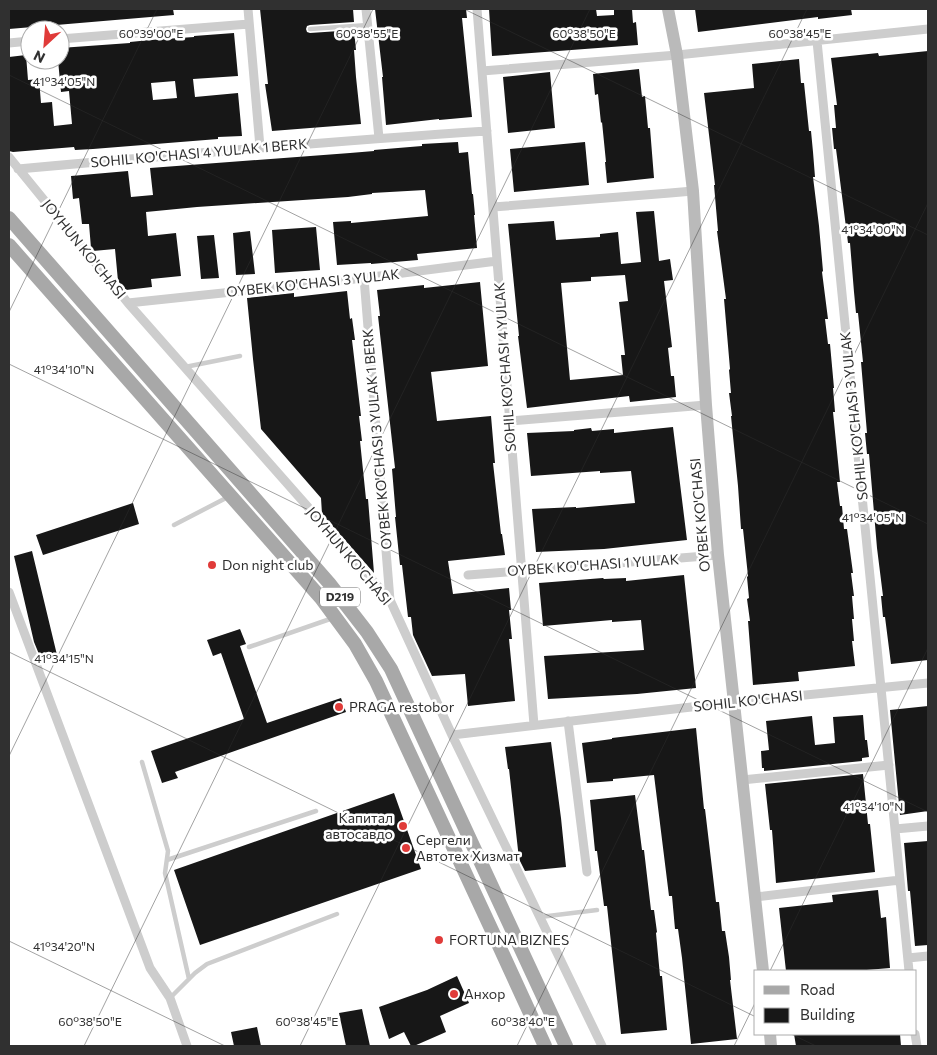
<svg xmlns="http://www.w3.org/2000/svg" width="937" height="1055" font-family="Commissioner,sans-serif">
<rect width="100%" height="100%" fill="#fff"/>
<path fill="#171717" fill-rule="evenodd" d="M9,9H173L174,15L9,29Z
M260,9H353L354,22L310,25L307,26L306,29L307,32L310,33L354,30L356,50H354L356,77L361,124L272,131L265,84H268Z
M375,9H466L467,18H462L472,117L439,120V119L386,125L382,77H383Z
M489,9H596L597,16L614,15V9H632L633,23L636,22L638,45L492,56Z
M695,9H851L852,15L818,19V17L698,32Z
M234,33L238,76L193,79L195,97L238,93L242,136L218,137V139L93,149L75,150L74,147L13,152L9,151V57L26,55L28,80L39,79L41,103L52,102L54,126L72,124L69,91L61,92L58,60H60V48L130,43V42L150,40L194,37V36ZM175,81L177,98L153,100L151,83Z
M928,51V660L891,664L885,617H883L881,596H883L877,548L869,454H867L865,433H867L861,362H863L858,313H856L854,292L850,243H848L836,149H834L832,128H836L834,105H837L831,58L878,53L879,56Z
M799,59L801,83H804L809,131H811L813,152L815,177H813L819,226L823,271L822,272L828,319H825L828,344H830L834,388H833L835,412H833L840,482H837L840,506H842L844,529H847L853,573H851L854,596H852L854,619H852L854,641H852L855,666L798,672L799,681L753,685L748,621H750L747,599L749,598L747,577L748,576L743,529H741L738,486L731,416H732L729,393H731L729,370L730,369L724,299H726L717,231H718L714,185H715L704,93L754,88L752,64Z
M639,69L642,97L645,96L648,128H650L654,178L607,183L605,162H606L602,122L601,123L598,94L595,95L593,74Z
M550,72L555,128L508,133L503,77Z
M458,142L459,153L468,152L472,194H473L475,215H474L477,248L417,254L418,260L371,264V263L337,265L333,222L351,221V223L428,216L425,190L372,193V194L348,197L197,207L146,212L148,236L176,233L181,276L151,279L152,287L126,290L118,281L115,249L93,251L91,248L89,224H82L79,198L73,199L71,176L128,171L131,197L153,195L150,168L350,153L374,151V150L422,146V144Z
M585,142L589,185L514,192L510,149Z
M654,211L659,261L670,259L673,280L664,281L672,347L668,348L671,376H674L676,397L630,402L629,396L527,408L518,336H519L508,224L554,221L556,240L600,237V234L618,232L621,264L641,262L636,212ZM625,275L628,301L619,302L625,355H621L623,375L570,380L561,283L591,281V277Z
M316,227L320,270L275,273L272,230Z
M250,231L255,274L236,275L233,233Z
M214,235L219,278L201,279L197,236Z
M480,282L488,366L431,372L437,421L491,416L495,463H493L501,534H502L505,555L448,561L453,594L509,588L511,610H509L512,639H509L515,701L468,706L465,674L432,676L413,635L411,617H408L402,565H400L395,517H396L392,469L395,468L378,316H380L377,290L424,285V288Z
M347,291L350,319L352,318L355,340H352L361,416H359L362,441H360L366,499H368L374,573L322,514L321,498L261,429L253,359L247,298L294,293V297Z
M673,427L687,540L604,549L536,552L532,509L576,507V508L635,503L631,471L600,473V471L531,476L527,433L574,431V430L591,428L592,431L614,429V433Z
M133,503L139,524L43,555L36,535Z
M32,551L57,655L41,659L34,642L14,556Z
M684,575L696,688L637,694L548,699L544,656L644,650L641,620L612,622V620L543,626L539,583L603,578L604,579L626,578V581Z
M240,629L246,644L240,646L267,723L341,698L346,712L175,772L178,778L162,783L151,751L244,719L221,653L213,656L207,640Z
M928,706V811L900,815L890,710Z
M863,715L865,740H867L869,757L862,758V761L764,771V768H762L761,751L769,750L766,721L812,716L815,745L835,743L833,717Z
M696,728L704,809H705L716,902H719L722,931H725L729,957L731,980H730L737,1039L691,1044L682,958L678,929H675L672,896H669L654,775L613,779V781L587,783L582,743L612,739V738Z
M551,742L561,818L566,867L525,871L519,859L509,769H508L505,747Z
M863,774L868,824H870L875,872L776,883L772,830H770L765,784Z
M394,793L421,869L200,945L174,870Z
M635,795L642,850H644L651,910H654L657,932L656,933L660,976H662L667,1030L621,1034L607,906H604L597,851H595L590,800Z
M928,841V945L915,946L910,891H908L904,843Z
M878,890L881,918L886,917L890,968L855,971H786L779,908L833,902L832,895Z
M457,976L469,1003L440,1016L446,1032L414,1046H411L404,1032L389,1039L379,1007L427,990Z
M362,1009L370,1046H346L339,1013Z
M257,1027L261,1046H234L231,1032Z
M794,1034H900L901,1046H796Z"/>
<g fill="none" stroke-linecap="round" stroke-linejoin="round">
<path stroke="#cdcdcd" stroke-width="4.5" d="M310,29L368,25
M185,367L240,356
M174,525L228,497
M249,647L333,618
M142,762L168,851L165,873L189,979
M167,860L316,811
M540,917L597,910
M170,998L195,973L207,964L337,914"/>
<path stroke="#cdcdcd" stroke-width="9" d="M248,9L260,147
M366,9L379,138
M477,9C496,248 513,487 534,725
M60,39L249,24
M817,41L909,971
M9,43L30,41
M482,71L677,55L928,29
M9,157L128,303L390,600L452,735L602,1046
M18,169C174,155 330,141 487,131
M493,207L670,193L693,191
M364,278L390,600
M128,303L364,278L497,261
M510,421L706,405
M468,575L718,555
M9,592L150,968L170,998L187,1046
M568,721L587,872
M452,735L734,702L928,683
M742,780L889,765
M895,829L928,826
M755,897L900,880
M908,958L928,956
M915,1034L917,1046"/>
<path stroke="#bababa" stroke-width="12" d="M668,9L677,55L693,191L706,405L718,555L763,971
M770,1034L771,1046"/>
<path stroke="#a8a8a8" stroke-width="14" d="M9,218L329,583L367,632L391,669L566,1046
M9,245L321,598L355,644L376,681L495,937L545,1046"/>
</g>
<path fill="none" stroke="#303030" stroke-width="1" stroke-opacity="0.45" d="M464,9L928,235M9,75L928,524M9,312L157,9M9,364L928,812M9,652L756,1017M9,756L373,9M9,941L225,1046M770,971L928,648M791,1034L816,1046M84,1046L590,9M300,1046L807,9M517,1046L928,203M734,1046L756,1001"/>
<g fill="#e03b39" stroke="#fff" stroke-width="2">
<circle cx="212" cy="565" r="5"/>
<circle cx="339" cy="707" r="5"/>
<circle cx="403" cy="826" r="5"/>
<circle cx="406" cy="848" r="5"/>
<circle cx="439" cy="940" r="5"/>
<circle cx="454" cy="994" r="5"/>
</g>
<g text-anchor="middle" stroke-width="5" stroke-linejoin="round" paint-order="stroke">
<rect fill="#fff" stroke="#6e6e6e" stroke-width="1" x="320" y="587.5" width="40" height="19" rx="4"/>
<g font-size="12" font-weight="bold" fill="#303030">
<text x="340" y="601">D219</text>
</g>
<g font-size="14" fill="#303030" stroke="#fff">
<text transform="translate(199 153) rotate(-5)" y="5">SOHIL KO'CHASI 4 YULAK 1 BERK</text>
<text transform="translate(84 249) rotate(51)" y="5">JOYHUN KO'CHASI</text>
<text transform="translate(313 283) rotate(-6)" y="5">OYBEK KO'CHASI 3 YULAK</text>
<text transform="translate(505 367) rotate(-94)" y="5">SOHIL KO'CHASI 4 YULAK</text>
<text transform="translate(854 416) rotate(-96)" y="5">SOHIL KO'CHASI 3 YULAK</text>
<text transform="translate(377 439) rotate(-95)" y="5">OYBEK KO'CHASI 3 YULAK 1 BERK</text>
<text transform="translate(700 515) rotate(-95)" y="5">OYBEK KO'CHASI</text>
<text transform="translate(349 556) rotate(50)" y="5">JOYHUN KO'CHASI</text>
<text transform="translate(593 565) rotate(-4)" y="5">OYBEK KO'CHASI 1 YULAK</text>
<text transform="translate(748 701) rotate(-6)" y="5">SOHIL KO'CHASI</text>
</g>
<g font-size="14" fill="#303030" stroke="#fff" text-anchor="start">
<text x="222" y="570">Don night club</text>
<text x="349" y="712">PRAGA restobor</text>
<text x="393" y="823" text-anchor="end">Капитал<tspan x="393" dy="16">автосавдо</tspan></text>
<text x="416" y="845">Сергели<tspan x="416" dy="16">Автотех Хизмат</tspan></text>
<text x="449" y="945">FORTUNA BIZNES</text>
<text x="464" y="999">Анхор</text>
</g>
</g>
<g font-size="12" text-anchor="middle" fill="#303030" stroke="#fff" stroke-width="5" stroke-linejoin="round" paint-order="stroke">
<text x="151" y="38">60°39'00"E</text>
<text x="367" y="38">60°38'55"E</text>
<text x="584" y="38">60°38'50"E</text>
<text x="800" y="38">60°38'45"E</text>
<text x="64" y="86">41°34'05"N</text>
<text x="873" y="234">41°34'00"N</text>
<text x="64" y="374">41°34'10"N</text>
<text x="873" y="522">41°34'05"N</text>
<text x="64" y="663">41°34'15"N</text>
<text x="873" y="811">41°34'10"N</text>
<text x="64" y="951">41°34'20"N</text>
<text x="90" y="1026">60°38'50"E</text>
<text x="307" y="1026">60°38'45"E</text>
<text x="523" y="1026">60°38'40"E</text>
</g>
<rect width="937" height="1055" fill="none" stroke="#303030" stroke-width="20"/>
<rect x="754" y="970" width="162" height="65" fill="#ffffff" stroke="#acacac"/>
<rect x="764" y="986" width="25" height="8" fill="#a8a8a8" stroke="#acacac"/>
<text x="800" y="995" font-size="15" fill="#303030">Road</text>
<rect x="764" y="1008" width="25" height="15" fill="#171717" stroke="#acacac"/>
<text x="800" y="1020" font-size="15" fill="#303030">Building</text>
<g transform="translate(45 45) rotate(206)"><circle r="24" fill="#ffffff" stroke="#acacac"/>
<path d="M0-4L9 19L0 12L-9 19Z" fill="#e03b39"/>
<text y="-8" font-size="14" font-weight="bold" text-anchor="middle" fill="#303030">N</text>
</g>
</svg>
